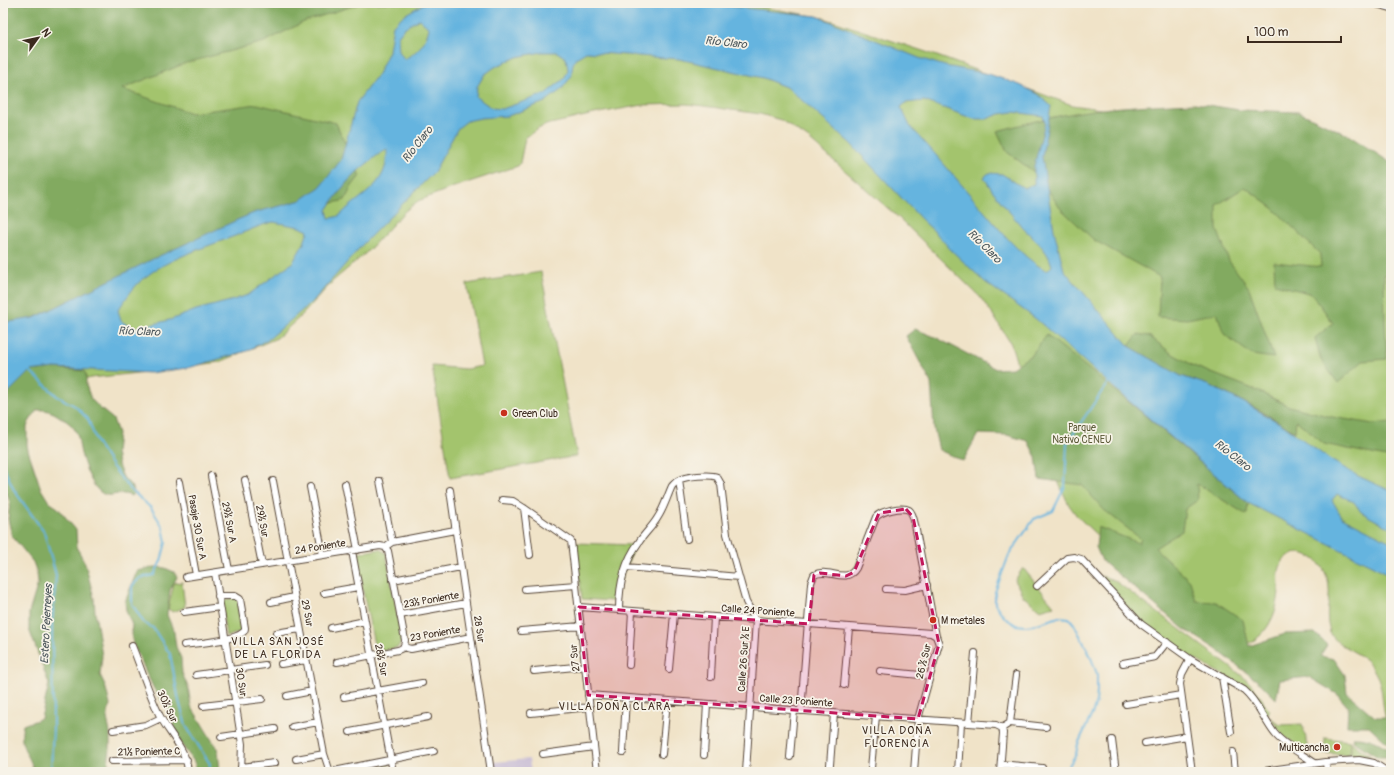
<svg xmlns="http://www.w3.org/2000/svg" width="1394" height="775" font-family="Pangolin,sans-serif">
<rect width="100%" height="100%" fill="#f7f3e8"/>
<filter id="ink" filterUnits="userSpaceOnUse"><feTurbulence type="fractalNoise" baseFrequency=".025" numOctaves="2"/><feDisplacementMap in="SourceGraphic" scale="8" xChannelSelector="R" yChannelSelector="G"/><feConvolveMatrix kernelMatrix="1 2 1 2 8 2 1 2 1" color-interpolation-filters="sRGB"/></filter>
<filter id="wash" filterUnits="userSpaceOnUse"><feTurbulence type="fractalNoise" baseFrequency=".012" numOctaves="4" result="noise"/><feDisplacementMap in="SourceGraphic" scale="16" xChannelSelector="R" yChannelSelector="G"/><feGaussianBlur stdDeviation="0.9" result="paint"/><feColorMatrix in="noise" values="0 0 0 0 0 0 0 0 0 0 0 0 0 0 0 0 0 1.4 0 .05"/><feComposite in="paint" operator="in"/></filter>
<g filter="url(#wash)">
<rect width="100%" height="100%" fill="#f0e3c8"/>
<path fill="#cabfd6" d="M529,759L531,772H496L494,762Z"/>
<path fill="#a3c46d" stroke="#6f7746" d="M3,3H741L824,18L926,52L1072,105L1129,113L1391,169V727C1379,712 1386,689 1375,672C1373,668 1369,663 1366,660C1355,650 1338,647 1330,633C1329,630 1329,627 1328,624C1326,611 1330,600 1329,588C1328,573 1320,560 1307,555C1301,552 1292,553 1287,557C1276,566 1279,579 1279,591C1278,609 1270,629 1256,639C1252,642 1247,644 1243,646L1136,573L1077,516L1069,505L1046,456L1011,344L993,315L980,297L899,218L809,139L781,120L760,114L704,106L686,104L643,105L594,114L546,125L536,130L525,138L520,163L518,166L451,188L418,201L405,211L367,252L333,281L303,314L277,338L220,362L156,371L91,378L35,394Z
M541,272L577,456L450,478L432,366L466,369L482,366L467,284Z
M575,543L636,545L624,571L613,601L582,599Z
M380,549L386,553L402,641L398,647L379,652L375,649L356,558L359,553Z
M1023,568L1054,606L1040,610L1023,596L1015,580Z
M1101,576L1114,580L1241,675C1255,687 1260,695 1269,711L1268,714H1265L1255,697L1245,687L1187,655L1147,627L1134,615Z
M182,582L185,607L173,612L168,609L174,583Z
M236,598L239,602L243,627L240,632L226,637L221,600Z
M1270,717L1280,725L1302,724L1310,752L1284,737Z
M1325,738L1350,741L1349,755L1324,753Z
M1351,742L1370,756L1351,755Z
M389,765L390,772H364V769Z"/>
<path fill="#82aa60" stroke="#5e6a3f" d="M3,3H362L306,21L264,42L186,63L122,89L191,113L257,104L336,123L360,176L352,186L345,200L329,204L270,213L83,295L18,325L3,328Z
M1195,103L1239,110L1299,112L1348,135L1391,163V272L1384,275L1385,323L1387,359L1363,361L1338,383L1321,360L1315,338L1333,323L1312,294L1275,284L1274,262L1321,267L1320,254L1273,208L1245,187L1217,205V229L1229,261L1249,288L1274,358L1252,355L1224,334L1217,313L1187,319L1158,317L1160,277L1094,240L1060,208L1038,175L1007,152L997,131C1013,127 1029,122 1045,119C1094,107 1145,105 1195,103Z
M915,329L935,337L996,369L1012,368L1031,355L1047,335L1135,407L1248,503L1247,515L1197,484L1198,500L1185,509L1182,531L1155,548L1190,581L1196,601L1216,602L1243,620L1249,646L1285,634L1315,633L1327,645L1320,656L1334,659L1345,675L1347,693L1375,717H1391V744L1385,741L1369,726H1347L1348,707L1337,694L1309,677L1280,680L1276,699L1260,683L1216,649L1184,629L1102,561L1096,547L1098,527L1139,543L1141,539L1104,510L1082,485L1039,479L1036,457L1028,441L1007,435L978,434L963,461L939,450L934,429L931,383L906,336Z
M1138,334L1149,336L1171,353L1196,367L1253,389L1289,406L1332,417L1373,424L1391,422V458L1324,444L1296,420L1295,432L1261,411L1215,388L1173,373L1129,346Z
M54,368L84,371L86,375V385L91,399L102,410L113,419L118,433L116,453L119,468L123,477L133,488L134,492L131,496C129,495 125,494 123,494C113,493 108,499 99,491C90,483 82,460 80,449C79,444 79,439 77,434C74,426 67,421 60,417C53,412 46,409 37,410L29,422L27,427V445L28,450L41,489L49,502L58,508L76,530L77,548L85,563L94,598L95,612L102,656L100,675L105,685L110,705L107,718L110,733V748L107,772H34C29,751 18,749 23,725C29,722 35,722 41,718L49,684L29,629V613L38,583L37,573L33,562L12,536L8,519L10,503L3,480V398L30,371Z
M156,567L165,568L174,572L177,577L170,590L167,615L174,632L176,647L181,658L182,673L188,687L191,706L218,750L220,772H195V764L193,760L181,744L167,709L154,689L133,644L131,634L132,625L126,611L125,602L137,571Z
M1354,737C1370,737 1378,742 1391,750V759L1387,757H1378L1353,741Z"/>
<path fill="#65b4df" stroke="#506f7e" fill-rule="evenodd" d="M425,3H700L817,16L919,58L945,66L989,74L1020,85L1038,94L1051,106L1042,157L1054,230L1064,270L1129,346L1181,376L1208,385L1243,402L1283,425L1329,459L1358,476L1391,491V529L1361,512L1354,502L1337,494L1332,500L1342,517L1391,542V575L1248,503L1129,401L1036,319L985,282L951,250L935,232L922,220L850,143L788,88L763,78L679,59L586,52L576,58L573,64L571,77L561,90L545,102L508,116L481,118L467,121L458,128L434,172L363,244L314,300L270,338L247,351L188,368L150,373L54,368L30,371L3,398V323L34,318L155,258L237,220L256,212L280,206L301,200L320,187L341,160L357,102L378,74L389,51L393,25L404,15ZM419,19L429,28C426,43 417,53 404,59L399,51L398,36L404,28ZM542,52H557L566,58L568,70L564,79L545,94L502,109L492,108L476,97L477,87L484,75L495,67L517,57ZM924,101L974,119H987L1000,114L1013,112L1043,116L1045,123L1034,166V184L1024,188L1002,174L989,173L984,177C994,195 1009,211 1022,227C1034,240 1047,247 1052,266L1047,271C1019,256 998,227 977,203C955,177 933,151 910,126L901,107L906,103ZM387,150C388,180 370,190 350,206C341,213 342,217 329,218L327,210C341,189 349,177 369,162C375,157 381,152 387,150ZM273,222L300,227L308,231L304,243L293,262L248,295L230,301L196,310L173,319L134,329L121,321L118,310C125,300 133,287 143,279C166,259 206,247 235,236C248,231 260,225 273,222Z"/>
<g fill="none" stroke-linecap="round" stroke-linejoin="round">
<path stroke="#65b4df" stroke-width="2" d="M29,370L57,396L75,406L88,419L97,443L112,466L129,488L151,508L163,527L166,542L161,561L154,575L140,578L132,586V604L144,623L153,628L170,654L179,701L186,726L210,764L209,772
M3,466L14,490L44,532L56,575L52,625L53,727L51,772
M1065,772L1076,754L1078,744L1093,712L1096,702L1097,691V674L1090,655L1074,624L1069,618L1059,617L1034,625L1026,626L1016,625L1005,618L995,604V592L1009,555L1034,519L1053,511L1065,486L1067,443L1109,381"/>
</g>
</g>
<g filter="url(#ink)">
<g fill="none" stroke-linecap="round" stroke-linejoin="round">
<g stroke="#564638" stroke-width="8">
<path id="minor" d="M211,476L229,570
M245,480L262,565
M679,480L687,539
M273,481L324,754L330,772
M380,481L392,542
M179,482L196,575
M345,484L358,550
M310,487L323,555
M450,490L466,603L491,772
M502,500L513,501L524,508L571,541L597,772
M524,508L530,555
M352,551L393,772
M626,567L739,577
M215,573L242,744L241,772
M186,577L380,546L385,547L392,542L455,530
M393,580L461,567
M1037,586L1067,558L1074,557L1081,559L1141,624L1190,659L1244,690C1258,702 1264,720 1275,734C1285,746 1302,754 1315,763
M525,589L576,585
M886,589L905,590L927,585
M324,593L358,587
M271,602L294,597
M579,607L931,633L936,636
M619,609C619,586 625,561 639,542C645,533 653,526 658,517C664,508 667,497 672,486C674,484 676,481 679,480C686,476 710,474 717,477L721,484L727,534L746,602L756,620L746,772
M184,612L220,607
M400,615L466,603
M331,628L365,621
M521,631L581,626
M276,633L300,629
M184,645C197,643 232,641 242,633C245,631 245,630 245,628L240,599L235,596H218
M132,646C141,668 148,691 158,712C167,733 187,748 188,772
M403,647L411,649L471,637
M1190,659L1182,674L1180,684L1192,772
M337,662L398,650C403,649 405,646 405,640L388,551L385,547
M1123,663L1155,657L1167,642
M281,664L306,660
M629,665L632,611
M669,669L674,614
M534,671L585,666
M880,671L930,676
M196,675L265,665
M711,677L714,617
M1222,677L1231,732
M844,685L849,628
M588,695L996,725L1002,728
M287,696L312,691
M344,697L422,683
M1126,704L1181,695
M203,706L262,699
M801,711L811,583L814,575C828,567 846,585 856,568L876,517C881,511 902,506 909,510C913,513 914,520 915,525L936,636L939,644L918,719L914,772
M531,713L590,707
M969,723L975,653
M1010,723L1046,727
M292,727L318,722
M1002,728L1010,723L1016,675
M113,730L146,725L161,718
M350,732L428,717
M221,737L275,729
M1112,740L1116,772
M1145,743L1187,736
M623,752L626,698
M1233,752L1235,772
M543,754L594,747
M662,754L667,701
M704,755L707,704
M790,757L794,710
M296,759L324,754
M112,761L187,760
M1326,762L1327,772
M1001,764L1042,768
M830,765L834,713
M241,767L275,763
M871,768L876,716
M329,772L434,751
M958,772L961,723
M1000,772L1003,733L1002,728
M1257,772L1326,762L1359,760L1374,763L1388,772"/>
</g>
<g stroke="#564638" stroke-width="10">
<path id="tertiary" d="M1376,3L1391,7"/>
</g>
<use href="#minor" stroke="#fff" stroke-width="6"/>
<use href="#tertiary" stroke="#fff" stroke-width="8"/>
</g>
</g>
<path fill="#c2185b" fill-opacity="0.2" stroke="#c2185b" stroke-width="3" stroke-dasharray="8 5" stroke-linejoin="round" d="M906,509L913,517L939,644L918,719L588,695L579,607L809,624L814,575L820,573L846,576L854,572L879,513Z"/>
<g fill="#c8321e" stroke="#f7f3e8" stroke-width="1.5">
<circle cx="504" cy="413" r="4"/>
<circle cx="933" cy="620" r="4"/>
<circle cx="1337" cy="747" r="4"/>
</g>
<g text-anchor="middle" stroke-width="3.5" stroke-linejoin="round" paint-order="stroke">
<g font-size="10" fill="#3b2a1e" stroke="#f7f3e8" text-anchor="start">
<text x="512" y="417">Green Club</text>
<text x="941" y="624">M metales</text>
<text x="1329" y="751" text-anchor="end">Multicancha</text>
</g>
<g font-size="10" fill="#5a5836" stroke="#f7f3e8">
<text x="1082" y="431">Parque<tspan x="1082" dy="12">Nativo CENEU</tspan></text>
</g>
<g font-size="10" fill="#3b2a1e" stroke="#f7f3e8">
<text transform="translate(263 521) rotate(79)" y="4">29½ Sur</text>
<text transform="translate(230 522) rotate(79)" y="4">29½ Sur A</text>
<text transform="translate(198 527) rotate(80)" y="4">Pasaje 30 Sur A</text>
<text transform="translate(320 546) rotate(-9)" y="4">24 Poniente</text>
<text transform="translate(431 599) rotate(-10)" y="4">23½ Poniente</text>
<text transform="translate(758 610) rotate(4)" y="4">Calle 24 Poniente</text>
<text transform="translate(308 613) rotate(79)" y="4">29 Sur</text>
<text transform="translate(480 629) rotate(81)" y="4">28 Sur</text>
<text transform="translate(435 633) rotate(-10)" y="4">23 Poniente</text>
<text transform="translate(574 658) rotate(-96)" y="4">27 Sur</text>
<text transform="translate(743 659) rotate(-86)" y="4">Calle 26 Sur ½ E</text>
<text transform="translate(382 660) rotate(79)" y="4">28½ Sur</text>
<text transform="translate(923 661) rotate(-76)" y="4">26 ½ Sur</text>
<text transform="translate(242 682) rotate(81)" y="4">30 Sur</text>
<text transform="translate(796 700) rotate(4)" y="4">Calle 23 Poniente</text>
<text transform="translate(168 706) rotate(65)" y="4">30½ Sur</text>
<text transform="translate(149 751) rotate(-1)" y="4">21½ Poniente C</text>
</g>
<g font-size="11" font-style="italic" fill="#485358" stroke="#f7f3e8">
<text transform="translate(726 42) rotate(6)" y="4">Río Claro</text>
<text transform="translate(417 144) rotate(-52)" y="4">Río Claro</text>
<text transform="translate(985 246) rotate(45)" y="4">Río Claro</text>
<text transform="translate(139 331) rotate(2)" y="4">Río Claro</text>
<text transform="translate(1233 455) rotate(38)" y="4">Río Claro</text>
<text transform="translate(46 624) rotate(-87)" y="4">Estero Pejerreyes</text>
</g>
<g font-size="11" letter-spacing="1" fill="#3b2a1e" stroke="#f7f3e8">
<text x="278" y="645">VILLA SAN JOSÉ<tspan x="278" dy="13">DE LA FLORIDA</tspan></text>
<text x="615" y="710">VILLA DOÑA CLARA</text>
<text x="897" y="734">VILLA DOÑA<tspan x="897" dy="13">FLORENCIA</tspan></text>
</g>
</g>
<rect width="1394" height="775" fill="none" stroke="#f7f3e8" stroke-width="16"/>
<g transform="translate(38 38) rotate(57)" stroke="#f7f3e8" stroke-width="3" paint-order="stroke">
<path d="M0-3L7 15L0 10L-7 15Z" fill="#3b2a1e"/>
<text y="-6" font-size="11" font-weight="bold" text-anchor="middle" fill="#3b2a1e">N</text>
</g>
<path d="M1248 36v6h93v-6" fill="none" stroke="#3b2a1e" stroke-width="2"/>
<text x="1254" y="36" font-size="12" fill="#3b2a1e" stroke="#f7f3e8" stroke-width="3" paint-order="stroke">100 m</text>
</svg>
